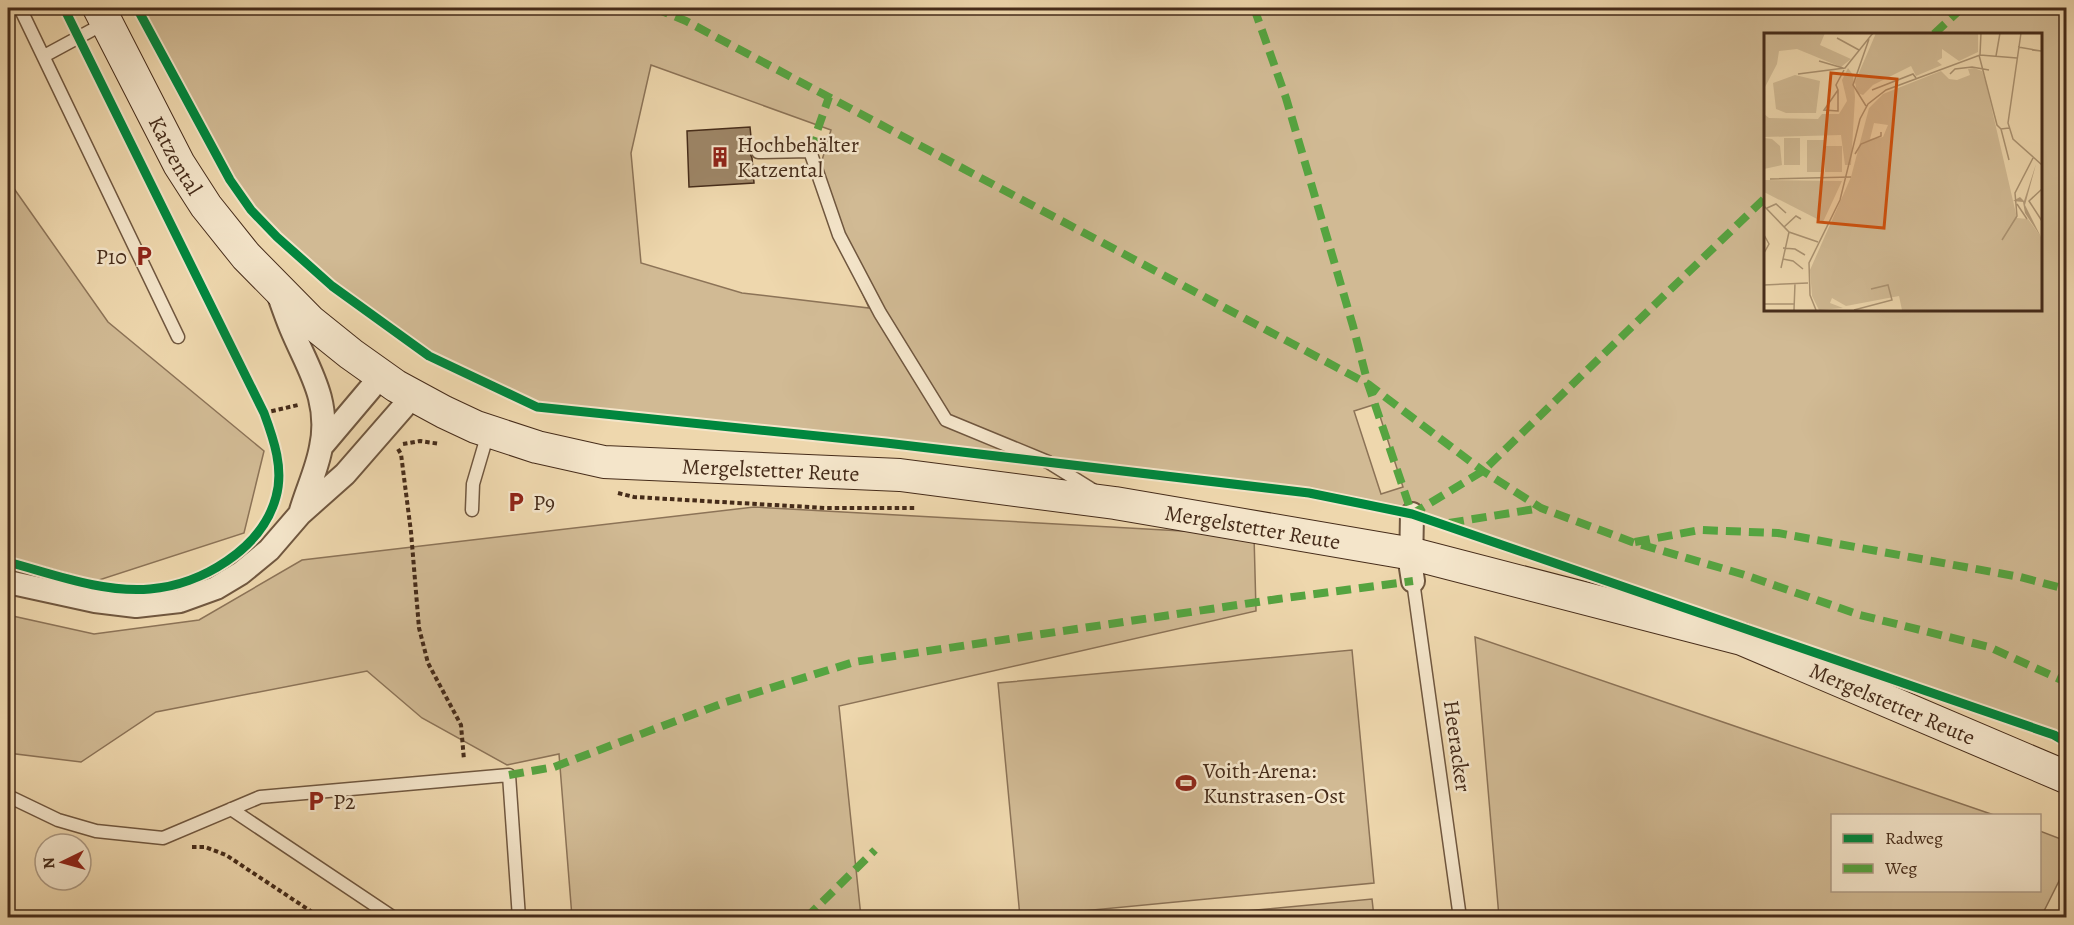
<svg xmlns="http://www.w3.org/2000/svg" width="2074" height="925" font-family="Alegreya,serif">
<rect width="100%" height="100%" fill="#eed7ad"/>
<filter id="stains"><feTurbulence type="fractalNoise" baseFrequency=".00333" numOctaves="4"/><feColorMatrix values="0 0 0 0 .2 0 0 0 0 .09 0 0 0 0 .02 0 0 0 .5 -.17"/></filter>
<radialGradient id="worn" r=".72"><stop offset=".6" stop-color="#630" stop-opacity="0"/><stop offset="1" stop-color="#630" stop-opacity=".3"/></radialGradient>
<path fill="#d1ba94" stroke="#8c7357" stroke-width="1.5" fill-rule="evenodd" d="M137,8H2066V742L2054,735L1412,514L1309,493L886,443L537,407L429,356L332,286L277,237L251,210L230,180ZM1765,34H2040V309H1765ZM651,65L831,130L817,177L837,236L869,308L742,293L641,263L631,153ZM1376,404L1403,487L1381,494L1354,411Z
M8,180L108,322L264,451L244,533L96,581L8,557Z
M754,507L1254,535L1256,611L839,706L861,917H572L559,754L507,765L422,718L367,671L156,712L81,762L8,753V615L94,634L199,620L302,560Z
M1475,637L1994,815L1832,816V890H2040V831L2066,841V867L2041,917H1499Z
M1352,650L1374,883L1020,917L998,683Z
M1372,899L1374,917H1183Z"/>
<path fill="#9d8566" stroke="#462c1a" stroke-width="1.5" d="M750,127L752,147L750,153L752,158L754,183L689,187L687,131Z"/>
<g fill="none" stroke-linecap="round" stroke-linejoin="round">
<g stroke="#70573f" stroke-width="15">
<path id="lane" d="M20,8L178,337
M44,56L105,23
M758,152L810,151L839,235L880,313L946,420L1048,462L1093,490
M472,510L473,484L488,433
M1413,581L1460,918
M8,796L58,820L96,831L163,838L260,797L509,775L519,918
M231,809L394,918"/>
</g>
<g stroke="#70573f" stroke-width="26">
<path id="street" d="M278,293C282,304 286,316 291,328C308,369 331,400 321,447C317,470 306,492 300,514
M321,447L381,376
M1412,514L1411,568L1413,581
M8,582L95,601L136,606L180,601L216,588L241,573L269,550L300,514L345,474L413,396"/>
</g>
<g stroke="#462c1a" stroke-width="34">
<g id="secondary">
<path id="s1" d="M99,8L179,164L206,206L246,256L310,321L351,354L396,386L444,412L476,427L537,447L604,462L900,475L1115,503L1413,554L1742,639L2066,777"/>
</g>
</g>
<path stroke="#462c1a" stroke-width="4" stroke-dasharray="4.5 3" stroke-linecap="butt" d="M264,413L298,405
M403,444L420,441L440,444
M398,449L401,454L411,532L419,628L428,663L461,725L464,760
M618,493L634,497L826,508H916
M192,847H205L226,855L321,918"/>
<use href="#lane" stroke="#f4e5ca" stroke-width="12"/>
<use href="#street" stroke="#f4e5ca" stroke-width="22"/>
<use href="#secondary" stroke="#f4e5ca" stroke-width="32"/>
<path stroke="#55a440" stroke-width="8" stroke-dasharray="15 8" stroke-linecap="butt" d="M654,8L686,21L1368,384L1483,471L1541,508L1632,542L1745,575L1860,615L1989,647L2066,682
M1254,8L1286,98L1353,326L1368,384L1412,514L1483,471L1765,198
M1934,34L1962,8
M810,151L829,97
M1449,523L1541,508
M1635,542L1700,530L1778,533L2020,577L2066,589
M509,775L554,767L726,702L854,662L1278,599L1413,581
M806,918L875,850"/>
<g stroke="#f4e5ca" stroke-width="13">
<path id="cycleway" d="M137,8L230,180L251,210L277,237L332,286L429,356L537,407L886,443L1309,493L1412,514L2054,735L2066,742
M8,562C53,574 102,593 150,589C201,585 262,549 276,497C284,469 274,440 264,413L64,8"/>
</g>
<use href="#cycleway" stroke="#00873e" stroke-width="9"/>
</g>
<defs>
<g id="building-bare" transform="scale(1.62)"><path d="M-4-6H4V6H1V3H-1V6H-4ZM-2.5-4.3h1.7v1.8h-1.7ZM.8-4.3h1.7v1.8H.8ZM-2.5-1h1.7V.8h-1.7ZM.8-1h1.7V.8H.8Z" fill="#8f2418" stroke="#f4e5ca" stroke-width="2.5" paint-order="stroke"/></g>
<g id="parking-bare" transform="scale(1.62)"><path d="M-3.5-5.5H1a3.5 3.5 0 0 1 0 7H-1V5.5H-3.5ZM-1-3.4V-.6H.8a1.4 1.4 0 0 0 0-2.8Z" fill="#8f2418" stroke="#f4e5ca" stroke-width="2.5" paint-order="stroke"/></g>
<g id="stadium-bare" transform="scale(1.62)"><path d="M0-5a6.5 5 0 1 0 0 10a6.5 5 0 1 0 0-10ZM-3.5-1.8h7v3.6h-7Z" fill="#8f2418" stroke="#f4e5ca" stroke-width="2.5" paint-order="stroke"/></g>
</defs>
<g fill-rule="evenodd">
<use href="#building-bare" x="720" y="157"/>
<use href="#parking-bare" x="144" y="256"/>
<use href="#parking-bare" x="516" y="502"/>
<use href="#stadium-bare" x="1186" y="783"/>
<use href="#parking-bare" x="316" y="801"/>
</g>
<g text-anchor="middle" stroke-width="5" stroke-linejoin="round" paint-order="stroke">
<g font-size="22" fill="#462c1a" stroke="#f4e5ca" text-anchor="start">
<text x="737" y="152">Hochbehälter<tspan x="737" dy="25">Katzental</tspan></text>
<text x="127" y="264" text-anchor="end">P10</text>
<text x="533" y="510">P9</text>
<text x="1203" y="778">Voith-Arena:<tspan x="1203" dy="25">Kunstrasen-Ost</tspan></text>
<text x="333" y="809">P2</text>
</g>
<g font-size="22" fill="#462c1a" stroke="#f4e5ca">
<text dy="8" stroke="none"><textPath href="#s1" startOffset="166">Katzental</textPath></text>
<text dy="8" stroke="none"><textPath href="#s1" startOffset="878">Mergelstetter Reute</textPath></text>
<text dy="8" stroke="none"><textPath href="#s1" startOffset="1364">Mergelstetter Reute</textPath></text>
<text dy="8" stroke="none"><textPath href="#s1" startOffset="2030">Mergelstetter Reute</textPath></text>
<text transform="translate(1458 746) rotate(82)" y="8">Heeracker</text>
</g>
</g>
<g transform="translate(1764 33)">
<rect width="278" height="278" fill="#eed7ad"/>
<path d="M0,0H61L56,12L87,26L77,34L33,16L15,18L13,31L0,56ZM112,0H214V19L195,28L178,16V25L173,28L178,32L152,43L147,33L109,52L99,62L93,60L91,49ZM84,35L89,42L91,64L87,132H81L77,102L0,104V81L5,85L54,86L58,81H75L83,68L78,47ZM210,35L218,38L222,51L253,185L264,186L277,204V277H138L135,263L82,273L68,265L66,270L79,275L55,277L48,263L46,237L87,144L105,75L119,61L177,38L185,46L193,47L206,42L204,36ZM110,90L124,92L119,104L106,106ZM31,42L56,48L52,80H22L12,76L9,50ZM0,105L8,106L16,113L18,132L0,136ZM20,105H36V132H20ZM43,107H60V139H43ZM61,113H78V139H61ZM0,147L78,148L59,189L0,159Z" fill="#d1ba94" fill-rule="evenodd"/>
<path d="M272,131L261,172L277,204L261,180L259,169L249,168L256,164L260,168Z" fill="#b59d7b"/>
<path fill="none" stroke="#ab9372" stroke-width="1.5" d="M257,0L244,90L249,106L278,132M73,5L95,17M254,14L277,18L268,17M215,22L233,92L237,96L245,95M216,22L217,0M232,23L236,0M55,28L79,35M34,41L81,35L109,0M186,41L191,36L208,34L225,37M74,57L60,77L74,78V57L72,52L80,37M108,57L149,41L152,45M102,73L89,52L105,6M237,96L245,127M91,121L97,111L117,103V99M6,146L87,144M278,156L265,168L278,188M253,171L263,186M0,173L25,199L54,209M3,175L12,171L22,180M20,194L32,183L37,186M0,202L5,211L0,220M238,207L253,183L251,160L269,125M19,215L31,216L41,222M19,226L29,228L39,236M17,235L25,199M0,252L44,250M0,271H30M30,277L31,250M52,277L46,262L45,230L76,167L96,86L104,71L122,57L216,22L253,25M90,277L128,267L124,252L107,256"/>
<path fill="#d0520e" fill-opacity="0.15" stroke="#d0520e" stroke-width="3" d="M67,40L133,46L120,195L54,189Z"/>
<rect width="278" height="278" fill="none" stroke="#462c1a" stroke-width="3"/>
</g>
<rect width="2074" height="925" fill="none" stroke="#eed7ad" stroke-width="30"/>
<rect x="9" y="9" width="2056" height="907" fill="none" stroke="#462c1a" stroke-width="3"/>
<rect x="15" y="15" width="2044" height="895" fill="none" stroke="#462c1a" stroke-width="1.5"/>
<rect x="1831" y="814" width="210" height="78" fill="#f4e5ca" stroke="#ae9b84" stroke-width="1.5"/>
<rect x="1843" y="834" width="30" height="9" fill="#00873e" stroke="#ae9b84" stroke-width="1.5"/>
<text x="1885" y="844" font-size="18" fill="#462c1a">Radweg</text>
<rect x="1843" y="864" width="30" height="9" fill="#55a440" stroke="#ae9b84" stroke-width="1.5"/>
<text x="1885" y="874" font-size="18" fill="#462c1a">Weg</text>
<g transform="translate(63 862) rotate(265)"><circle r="28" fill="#f4e5ca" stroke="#ae9b84" stroke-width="1.5"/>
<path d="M0-4.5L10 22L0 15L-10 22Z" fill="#8f2418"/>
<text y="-9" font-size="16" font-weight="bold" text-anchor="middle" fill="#462c1a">N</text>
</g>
<rect width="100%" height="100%" filter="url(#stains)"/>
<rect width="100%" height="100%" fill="url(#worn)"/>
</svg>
